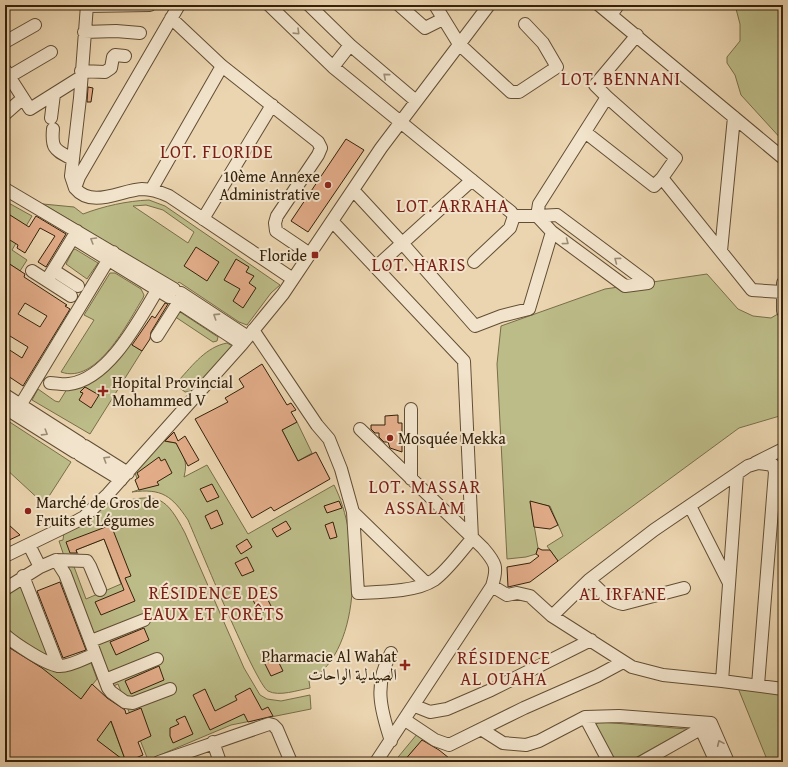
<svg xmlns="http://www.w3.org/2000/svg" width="788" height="767" font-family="'Gentium Book Plus',Amiri,serif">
<rect width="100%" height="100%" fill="#ebd5b0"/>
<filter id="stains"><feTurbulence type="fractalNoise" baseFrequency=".005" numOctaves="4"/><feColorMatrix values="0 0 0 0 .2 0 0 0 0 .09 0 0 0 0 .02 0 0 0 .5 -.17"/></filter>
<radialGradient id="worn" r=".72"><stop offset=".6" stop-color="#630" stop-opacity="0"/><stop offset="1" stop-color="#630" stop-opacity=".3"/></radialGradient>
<path fill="#bcbc88" stroke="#786e49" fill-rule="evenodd" d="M735,5H783V141L741,95L735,75L727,63V57L740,41V24Z
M149,200L165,206L280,285L271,293L247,325L239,322L179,282L177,284L43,204L74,207L83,214C104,206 127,201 149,200ZM146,205L163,210L194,232L188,243L133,206Z
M5,201L32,216L12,250L27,260L20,271L5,261Z
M75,249L98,263L87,279L66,264L73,250Z
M110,273H115L141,289L144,295L143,298C128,322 97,385 61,372L94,320L84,315Z
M707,274L738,309L753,316L771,318L783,311V415L739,428L558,561L547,546L563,536L550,506L530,502L538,548L536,554L526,557L507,559L497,364L501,326L605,289Z
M177,310L218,337L217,341L213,342L174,316Z
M129,343L142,351L90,434L32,400L38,389L55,401L59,402L67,389C100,378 109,372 129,343Z
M227,343L234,347L192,391L185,392L180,388L179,380C193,365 206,347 227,343Z
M5,419L71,462L44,504L5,468Z
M297,422L312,453L298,461L282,430Z
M163,441L176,443C184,457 188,461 184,477L207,465L248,534L334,485C360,535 365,649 309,681L310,688C298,690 279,697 268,691C256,685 198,543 188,520C172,496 162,488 132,492L141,489L135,473Z
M111,497H117L120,502C159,493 166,497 185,533L244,668L260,695L267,699L281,701L310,695L311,709L231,725L148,760L118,684L111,687L65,567L73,564L86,599L121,584L104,539L76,550L78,554L65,559L59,541L63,540L64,532Z
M21,581L51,660L5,631V593Z
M20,650L57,670L90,660L97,679L84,695L107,711L126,762L41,699L12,662Z
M738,688L783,695V762H768Z
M598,722H601L687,729L628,762H615L596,725Z
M418,733L425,737L403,762H394Z"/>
<path fill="#e2ac89" stroke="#34210a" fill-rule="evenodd" d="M88,87L93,88L91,102H87Z
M346,139L364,150L308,232L291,221Z
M10,215L29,227L36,216L66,234L46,267L38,262L55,236L40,228L25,253L17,248L18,245L5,237V224Z
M196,247L219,262L207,281L184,266Z
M236,259L249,267L246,272L254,276L249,283L256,288L243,308L233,301L240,289L224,280Z
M5,261L25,274L24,277L67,305L65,306L70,309L23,386L5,374V347L22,358L28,347L5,333ZM25,303L47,316L40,327L18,314Z
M165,303L168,304L151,332L150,339L142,351L132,345L152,316L155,318Z
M262,364L287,405L291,403L296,410L291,412L297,422L282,430L298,461L316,452L330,479L274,511L271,507L252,518L195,419L228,402L225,398L244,387L239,379Z
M85,387L99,395L91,408L79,400L83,393L80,392Z
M398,415V423H402V452L390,448L388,442H384L379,437V433H375L371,429V425H385V416Z
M174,432L178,441L185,436L199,460L188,466L176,443L165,441Z
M159,457L161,461L165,459L172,473L157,482L159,485L139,490L135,480L139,477L137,473Z
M212,484L219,497L207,502L200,489Z
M339,501L342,508L327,513L324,506Z
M530,501L549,506L558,525L550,529L534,527Z
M217,510L223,524L211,529L205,516Z
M286,521L291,529L277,537L272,529Z
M333,522L337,537L330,539L325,525Z
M9,525L20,535L5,542V528Z
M111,525L131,576L125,578L135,601L101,615L95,602L124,590L104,539L76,550L77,553H70L66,542Z
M247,539L252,547L241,554L236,546Z
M538,548L542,550H550L558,561L530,582L508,587L507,567L530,563L539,556L536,554Z
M247,557L254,571L242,576L235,563Z
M60,582L86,650L63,658L37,591Z
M265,594L272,608L260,614L253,600Z
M144,628L149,640L116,655L110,642Z
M5,645L42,668L81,699L92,684L107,698L125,710L126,714L141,708L151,736L138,742L143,755L126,762L111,721L97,740L126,762H5Z
M276,657L283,671L271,676L264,662Z
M159,666L164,680L131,694L125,681Z
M250,688L262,710L268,707L273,716L248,722L244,714L210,730L193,695L205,689L215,711L237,700L235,696Z
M185,716L193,734L173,743L170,736V728L179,724L176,720Z
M422,740L439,750L454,762H430L425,757L421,762H403Z"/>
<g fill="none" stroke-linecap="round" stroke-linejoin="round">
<g stroke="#624e34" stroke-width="14">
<path id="minor" d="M179,5L79,177L75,188C92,209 121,190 142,189C152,189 160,192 169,196L293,279
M269,5L333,67L511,212L514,216L510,228L474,262
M309,5L350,45L416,101
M399,5L425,28L443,19
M435,5L459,44L511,92H519L557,67L543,43L525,24
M599,5L783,158
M87,6L150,5
M611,15L618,5
M171,18L222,66L318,142L321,148L318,155L277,216L275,223L276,231L310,254
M84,32L116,31L140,33
M5,42L35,25
M333,67L350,45
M5,70L30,109L81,77
M81,71L105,72L111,68L113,57L115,55L125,56
M5,79L51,52
M5,114L22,99
M51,118L54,94
M53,129C51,150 56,150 72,159
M585,132L654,186L662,178L676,158L607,97
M662,178L752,290L782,292
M75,188L71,176L80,98L87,5
M5,189L174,289
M151,190L222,66
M353,190L403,244L475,326L501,316L529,309L552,232
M514,216H537L539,204L607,97L595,85L637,35
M537,216L552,232L625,286L648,283
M537,216L557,215L648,283
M203,219L272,105
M73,238L169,297
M721,251L734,117
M376,267L472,180
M53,270L78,286
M32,271L71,296
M47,280L77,231
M783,283V311
M181,293L248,337
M176,301L242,344
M253,330L317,425L329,439L341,469L353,512L358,593C380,592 416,592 434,580C448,570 460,552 472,539L464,361L332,221
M157,336L178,303
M50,383C56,383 63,385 69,384C111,379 142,314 162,282
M5,395L80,443
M5,408L75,452
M411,409V479
M15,414L113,252
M360,429L483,548C496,563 498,567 492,586L376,762
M85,446L128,473
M80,455L121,480
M755,463L783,449
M737,474L722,681L783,689
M690,506L728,581
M353,512L426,583
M29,545L40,567
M5,556L75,522L84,517L108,494L242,344L283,294L381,148L489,5
M56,560L87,561L90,566L100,590
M23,576L58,666
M589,580C599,589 609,602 623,604L684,588
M492,586L507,595L517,593L530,596L552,616L632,667L663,675L722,681
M5,589L40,567L56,560L65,574L108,688L111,692L125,702L133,703L170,689
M552,616L589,580L654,530L748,466L758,463L773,465L775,472L758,685
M5,635C14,643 48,666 60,666C71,666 85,658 95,654
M91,641L144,620
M105,680L157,659
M415,706L430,712L447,709L491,690L591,640
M585,717L609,762
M405,720L435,740L449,745L524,708L597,676L623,662
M711,723L728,762
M481,729L503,743L526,745L539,741L585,717L619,716L711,723
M701,729L716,762
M391,741C380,708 374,684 391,653
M213,742L220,762
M159,762L269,724L273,725L277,729L291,762
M642,762L711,723"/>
</g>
<use href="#minor" stroke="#f2e4cc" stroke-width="12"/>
</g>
<defs><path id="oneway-chevron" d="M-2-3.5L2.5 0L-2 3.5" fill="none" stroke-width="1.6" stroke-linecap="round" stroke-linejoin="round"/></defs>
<g stroke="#9c8c75">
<use href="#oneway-chevron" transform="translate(297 32) rotate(44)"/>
<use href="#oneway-chevron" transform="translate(386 76) rotate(-140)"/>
<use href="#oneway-chevron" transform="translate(93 240) rotate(-149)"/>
<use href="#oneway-chevron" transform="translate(566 242) rotate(37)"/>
<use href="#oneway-chevron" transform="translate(617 260) rotate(-143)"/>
<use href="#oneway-chevron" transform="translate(216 316) rotate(-147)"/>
<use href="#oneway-chevron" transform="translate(45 433) rotate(32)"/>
<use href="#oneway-chevron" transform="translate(106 459) rotate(-148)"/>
<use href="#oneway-chevron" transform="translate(720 743) rotate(-114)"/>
</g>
<g fill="#8f2418" stroke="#f2e4cc" stroke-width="1.5">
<circle cx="328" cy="185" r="4"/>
<rect x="311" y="251" width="8" height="8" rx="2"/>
<path d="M101 385h4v4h4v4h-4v4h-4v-4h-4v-4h4z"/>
<circle cx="390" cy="438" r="4"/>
<circle cx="28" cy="511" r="4"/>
<path d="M403 659h4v4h4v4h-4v4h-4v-4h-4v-4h4z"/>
</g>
<g text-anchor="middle" stroke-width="4" stroke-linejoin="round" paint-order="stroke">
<g font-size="16" fill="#34210a" stroke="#f2e4cc" text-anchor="end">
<text x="320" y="182">10ème Annexe<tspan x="320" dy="18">Administrative</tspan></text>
<text x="307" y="261">Floride</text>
<text x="112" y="388" text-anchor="start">Hopital Provincial<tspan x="112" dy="18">Mohammed V</tspan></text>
<text x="398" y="444" text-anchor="start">Mosquée Mekka</text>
<text x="36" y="508" text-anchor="start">Marché de Gros de<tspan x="36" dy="18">Fruits et Légumes</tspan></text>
<text x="397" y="662">Pharmacie Al Wahat<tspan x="397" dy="18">الصيدلية الواحات</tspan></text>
</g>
<g font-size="18" letter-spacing="1" fill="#7a1f14" stroke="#f2e4cc">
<text x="621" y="85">LOT. BENNANI</text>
<text x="217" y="158">LOT. FLORIDE</text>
<text x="453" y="212">LOT. ARRAHA</text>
<text x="419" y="271">LOT. HARIS</text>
<text x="425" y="493">LOT. MASSAR<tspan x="425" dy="21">ASSALAM</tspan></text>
<text x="214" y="599">RÉSIDENCE DES<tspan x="214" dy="21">EAUX ET FORÊTS</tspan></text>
<text x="623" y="600">AL IRFANE</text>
<text x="504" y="664">RÉSIDENCE<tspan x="504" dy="21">AL OUAHA</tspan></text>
</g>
</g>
<rect width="788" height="767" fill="none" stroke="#ebd5b0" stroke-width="20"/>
<rect x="6" y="6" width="776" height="755" fill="none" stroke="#34210a" stroke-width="2"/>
<rect x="10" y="10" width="768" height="747" fill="none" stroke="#34210a"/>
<rect width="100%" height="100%" filter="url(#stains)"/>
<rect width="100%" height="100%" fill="url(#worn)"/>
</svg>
